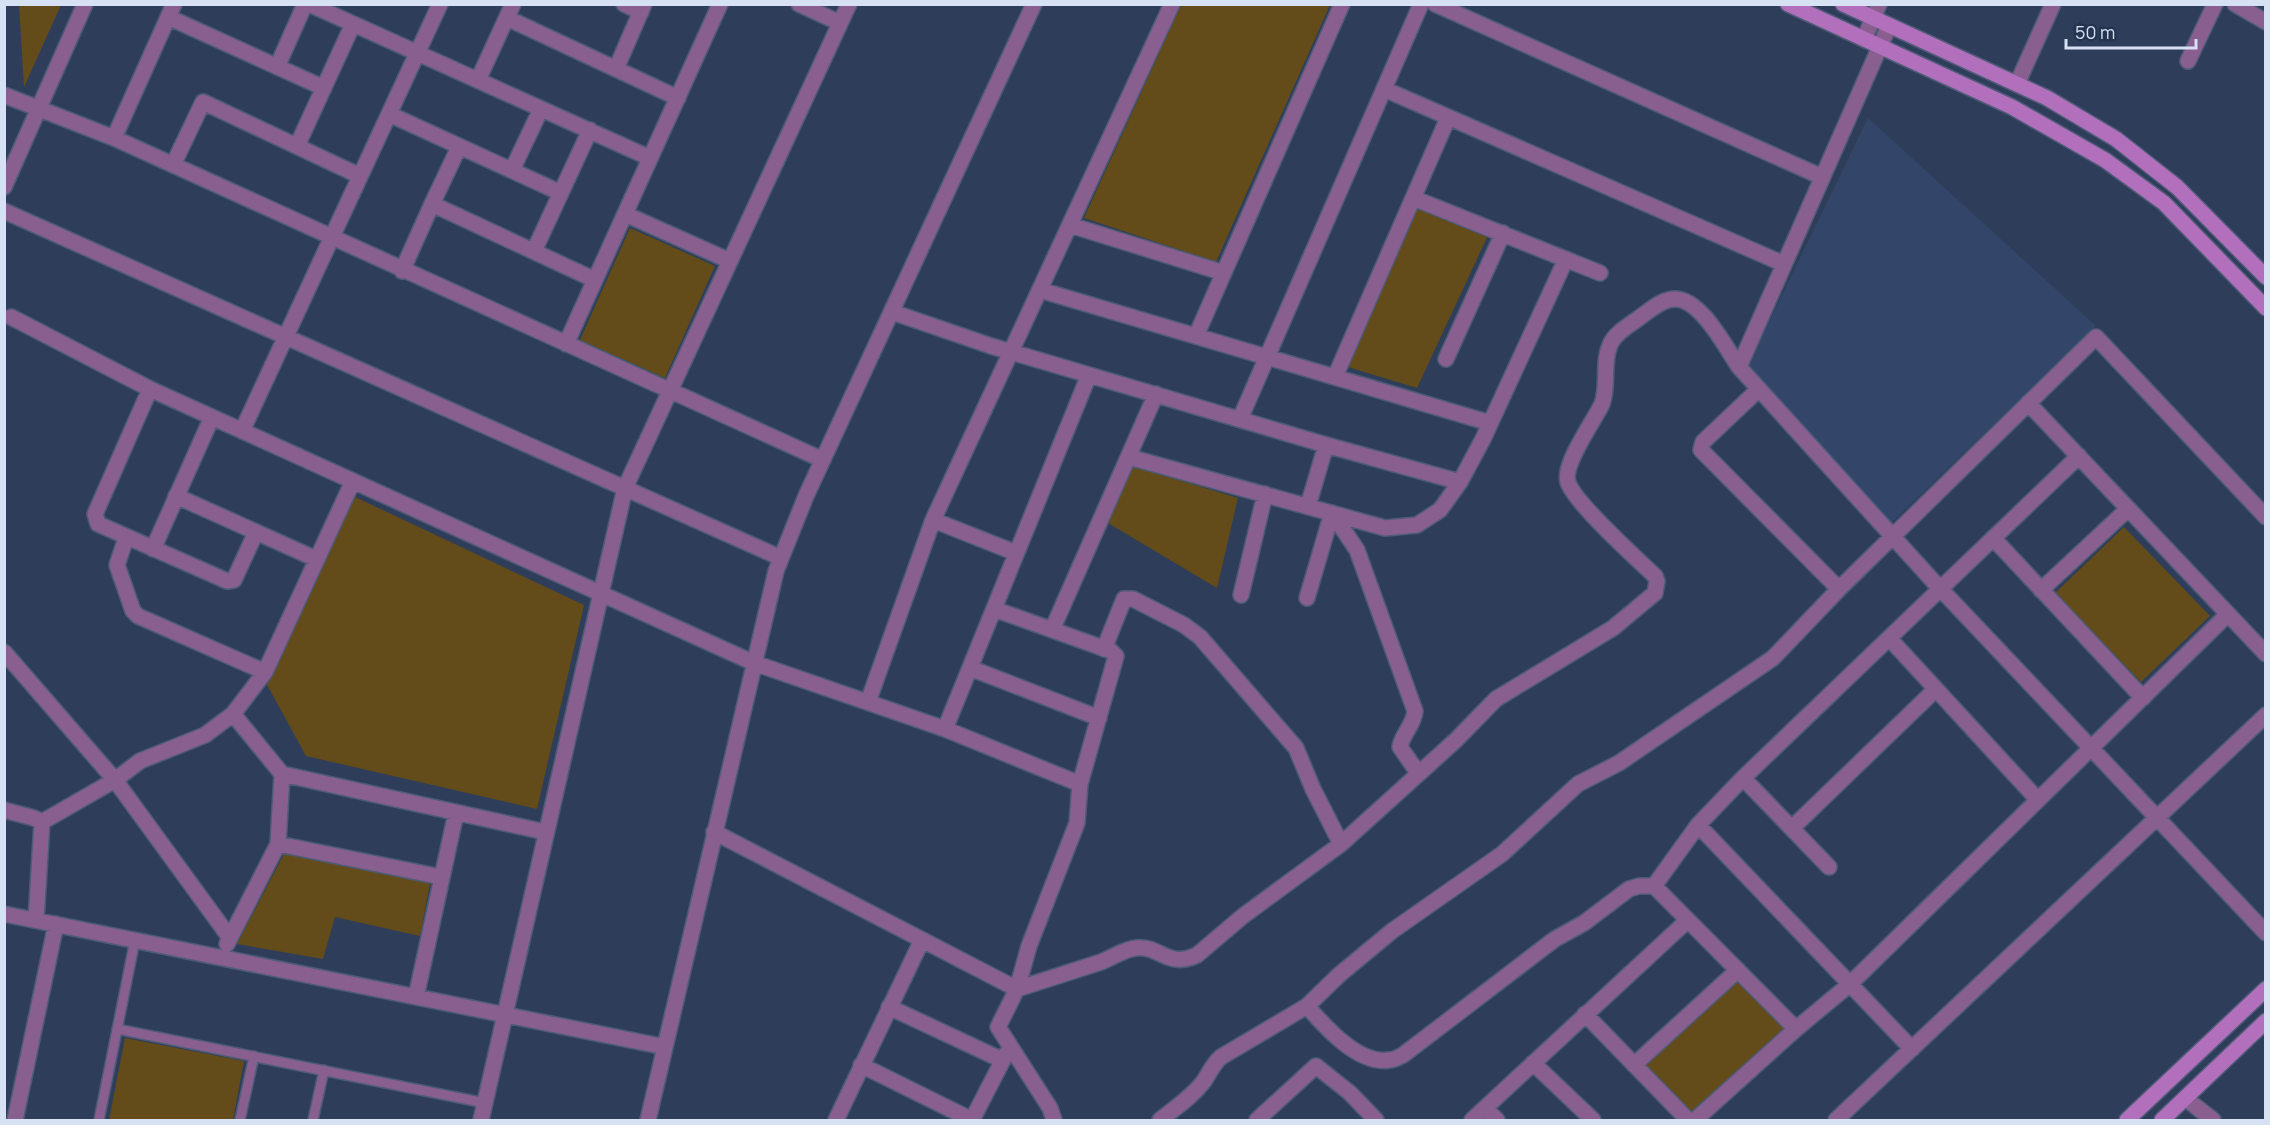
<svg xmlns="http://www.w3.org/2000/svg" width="2270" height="1125" font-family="Manrope,sans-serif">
<rect width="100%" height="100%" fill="#2e3e5a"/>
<path fill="#334669" d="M1868,118L2096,326L1891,523L1747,367Z"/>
<path fill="#634b1a" d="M19,5H61L24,87Z
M1181,5H1330L1216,262L1084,218Z
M1418,204L1490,231L1417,388L1348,367Z
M630,228L715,266L665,378L580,340Z
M1132,466L1238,498L1217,588L1108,523Z
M353,496L584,605L537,809L306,756L265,681Z
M2124,527L2210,616L2141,682L2055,593Z
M286,850L431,879L420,936L335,917L323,959L237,944Z
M1738,979L1785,1029L1691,1117L1644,1067Z
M125,1038L244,1061L233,1120H109Z"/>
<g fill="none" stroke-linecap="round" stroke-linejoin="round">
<g stroke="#4c5b76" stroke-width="12">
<path id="lane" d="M117,1029L485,1103
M99,1120L135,940
M240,1120L254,1056
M313,1120L324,1070"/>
</g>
<g stroke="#4c5b76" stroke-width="18">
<path id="street" d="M309,4L650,158
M624,4L641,12
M799,4L840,23
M1435,4L1822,177
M2235,4L2266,22
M168,17L324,88
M507,18L678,98
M1889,26L1739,367L1934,582L2266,933
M1864,39L1879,4
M2188,61L2215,4
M277,67L305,4
M616,69L644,4
M478,80L513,4
M2017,84L2053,4
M1384,89L1784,264
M4,95L114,138L823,460
M389,114L561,193
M114,138L174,4
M297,146L353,24
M173,165L203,102L360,176
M512,170L541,109
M4,187L85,4
M1413,198L1600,273
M432,204L459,147
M4,211L781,558
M625,214L730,261
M1070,225L1224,273
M534,251L590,130
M402,271L432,204L595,280
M1040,290L1490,423
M892,312L991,346L1326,445L1460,482
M11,317L150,389L754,663L945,729L1080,784
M1196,336L1342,4
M566,344L720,4
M1446,359L1503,233
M1335,377L1448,118
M150,389L95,514L98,524L227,581L234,580L256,532
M1759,389L1703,442L1701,450L1839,589
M2028,403L2266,654
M1240,419L1421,4
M242,431L440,4
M1129,457L1385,528L1417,525L1440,510L1460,482L1483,439L1566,259
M176,496L316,559
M1308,506L1326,445
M1332,513L1357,550L1415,711C1414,725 1402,734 1400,747L1418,773
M933,520L1016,553
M126,538L117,565L133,611L138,616L265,672
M1993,538L2143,698
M153,549L212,417
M2041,590L2128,509
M1241,595L1265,494
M1307,598L1332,513
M994,609L1111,651L1116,656L1080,784L1077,823L1029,946L1017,989C1045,980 1073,971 1101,962C1112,958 1124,949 1136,948C1160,945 1167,969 1197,955L1243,916L1341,844L1456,740L1496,699L1613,628L1655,593L1657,581L1655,576C1637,559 1573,501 1568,482C1562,465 1594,421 1602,404C1609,385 1602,363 1610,345C1615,332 1632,324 1643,315C1653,308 1663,299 1675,299C1701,299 1726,348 1739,367
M1052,630L1156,394
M1889,638L2038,800
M1104,649L1124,599H1133L1184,625L1200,637L1296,748L1313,789L1341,844
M4,652L115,780L230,938
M970,668L1099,718
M868,702L933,520L1172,4
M945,729L1089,375
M282,774L545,832
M1743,778L1829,867
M4,810L34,818L42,822
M1698,825L1912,1049
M1792,828L1936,689
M714,832L1017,989L998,1027L1050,1108L1054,1120
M278,844L441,877
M1654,886L1698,825L1743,778L2079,456
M4,914L665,1047
M36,920L42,822L115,780L140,761L205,735L233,714L265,672L353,481
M227,944L278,844L282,774L233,714
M416,997L456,813
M1307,1006C1325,1027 1359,1065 1389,1060C1394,1060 1399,1057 1403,1055L1555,939L1584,923L1629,889L1639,886H1654L1796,1029
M889,1007L1002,1060
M1585,1014L1688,1120
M1533,1063L1593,1120
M861,1065L972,1120
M1634,1065L1738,970
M2185,1098L2213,1120
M1485,1108L1497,1120
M15,1120L56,924
M481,1120L625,488L849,4
M648,1120L776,571L806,496L1034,4
M836,1120L922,940
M972,1120L1006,1054
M1160,1120C1175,1108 1192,1097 1204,1081C1210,1072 1213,1064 1221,1057L1307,1006L1339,975L1392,931L1502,854L1578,784L1619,763L1773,658L1839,589L2096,337L2266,517
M1257,1120L1316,1066L1350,1093L1376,1120
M1472,1120L1688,920
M1695,1120L1796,1029L1850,984L2228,614
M1836,1120L2266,715"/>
</g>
<g stroke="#4c5b76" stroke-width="18">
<path id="secondary" d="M1788,4L2012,107L2105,160L2164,203L2266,308
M1843,4L2047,98L2116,139L2177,187L2266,277
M2127,1120L2266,989
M2162,1120L2266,1021"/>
</g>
<use href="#lane" stroke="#895f8f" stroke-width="9"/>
<use href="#street" stroke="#895f8f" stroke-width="15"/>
<use href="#secondary" stroke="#b26fbc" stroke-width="15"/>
</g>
<rect width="2270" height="1125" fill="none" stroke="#d6e1f3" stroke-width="12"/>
<path d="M2066 39v9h130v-9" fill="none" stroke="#d6e1f3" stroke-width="3"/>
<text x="2075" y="39" font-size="18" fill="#d6e1f3" stroke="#24334f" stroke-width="4.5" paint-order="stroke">50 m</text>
</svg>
